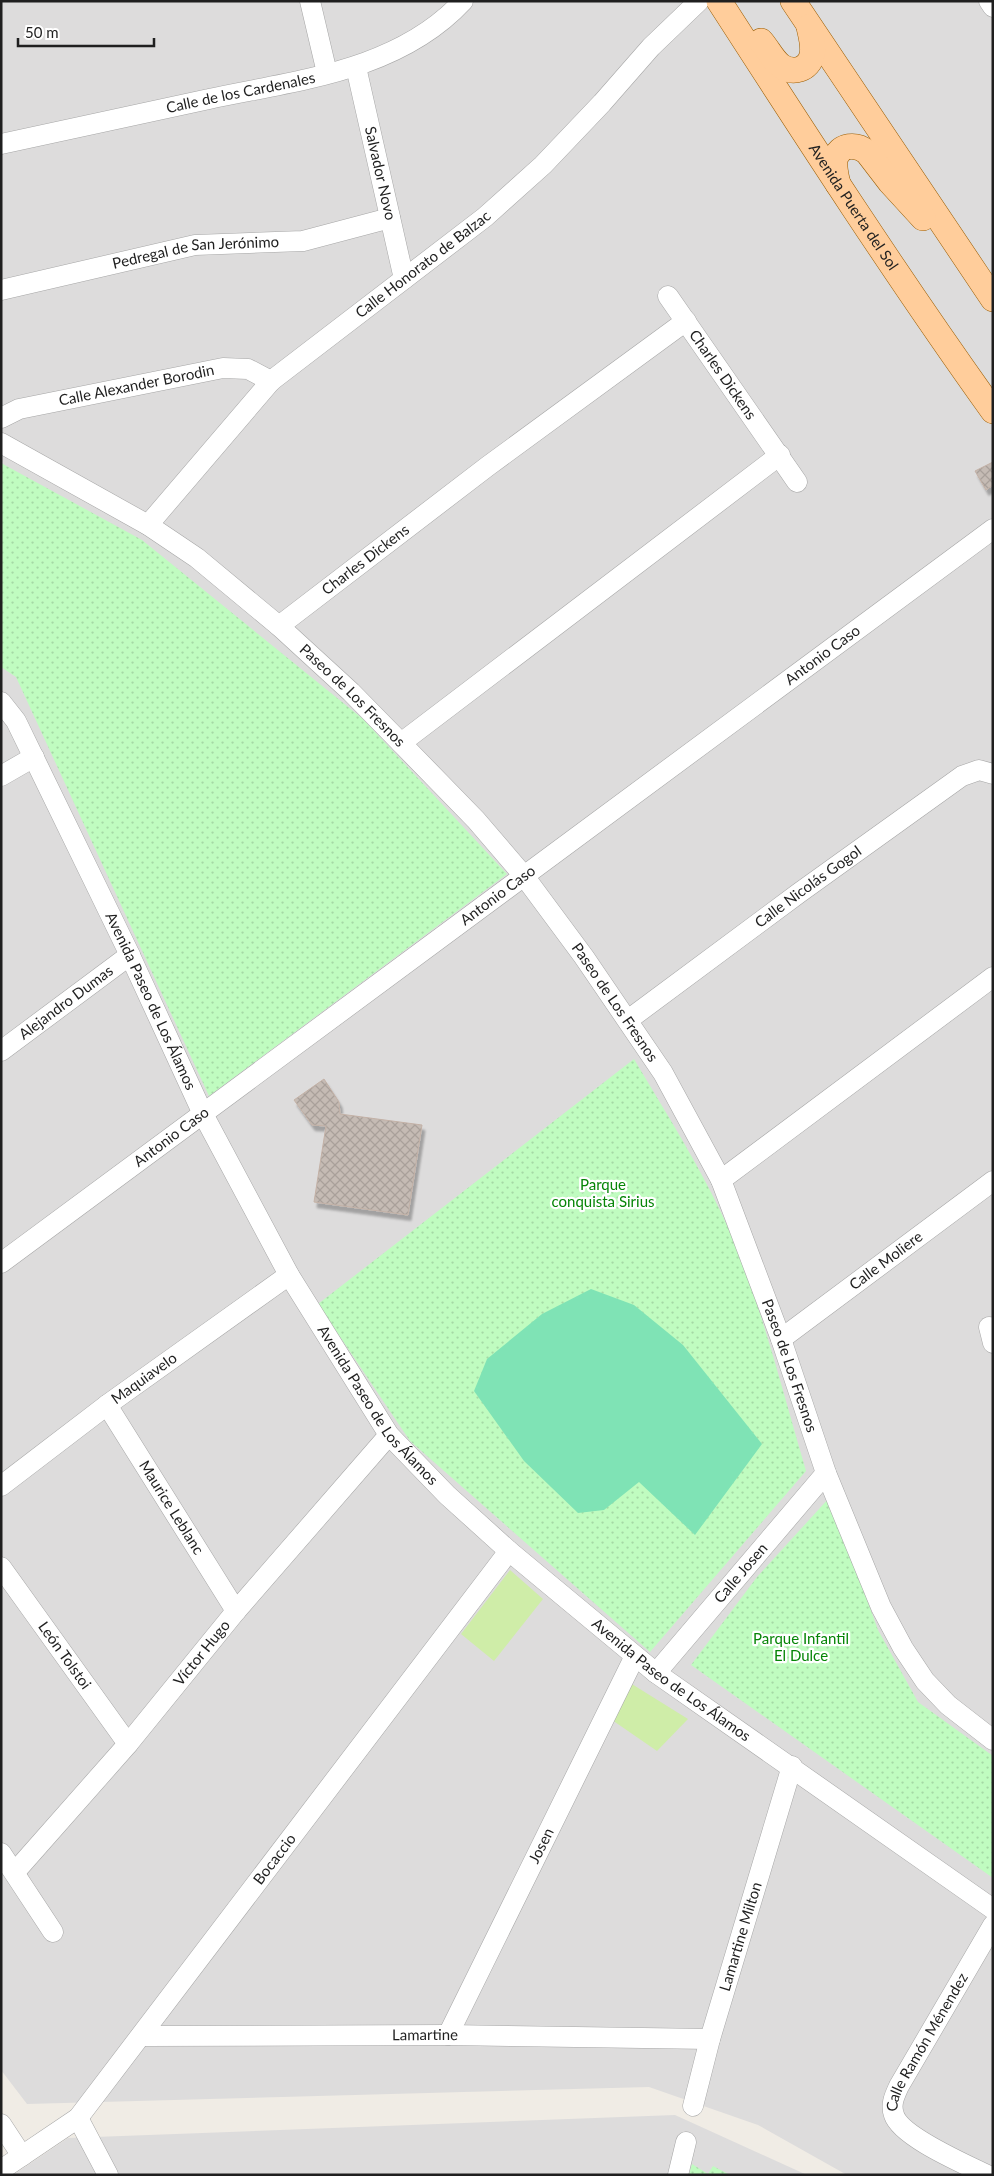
<svg xmlns="http://www.w3.org/2000/svg" width="994" height="2176" font-family="Lato,sans-serif">
<defs>
<pattern id="park-dots" width="8" height="8" patternUnits="userSpaceOnUse" patternTransform="scale(1.25)"><rect width="8" height="8" fill="#c0fcc0"/><path d="M2 2h.1M6 6h.1" fill="none" stroke="#a5d8a5" stroke-width="1.8" stroke-linecap="round"/></pattern>
<pattern id="building-cross-hatch" width="8" height="8" patternUnits="userSpaceOnUse" patternTransform="scale(1.25)"><rect width="8" height="8" fill="#c5bbb4"/><path d="M0 0l8 8M0 8l8-8" fill="none" stroke="#a9a09a"/></pattern>
<filter id="shadow"><feDropShadow dx="3" dy="5.5" stdDeviation="1" flood-color="#0004"/></filter>
</defs>
<rect width="100%" height="100%" fill="#f0ece5"/>
<path fill="#dddcdc" d="M1,1H993V2175H847L758,2125L649,2087L27,2104L1,2070Z
M675,2115L807,2175H13L68,2138Z"/>
<path fill="#cfeda8" d="M510,1570L543,1599L494,1661L461,1634Z
M627,1681L688,1719L657,1751L612,1720Z"/>
<path fill="url(#park-dots)" d="M1,463L142,540L363,719L507,874L209,1096L16,677L1,667Z
M634,1059C670,1120 709,1180 736,1246C765,1319 784,1396 806,1471L650,1652L410,1441L318,1304Z
M830,1497L878,1630L918,1702L993,1756V1878L691,1665L757,1577Z
M692,2164L708,2174L713,2166L730,2175H689Z"/>
<path fill="#7fe3b5" d="M591,1289L634,1305L683,1345L762,1444L695,1535L639,1482L604,1510L578,1513L524,1461L474,1391L487,1359L542,1314Z"/>
<path fill="url(#building-cross-hatch)" stroke="#c3b1a6" filter="url(#shadow)" d="M993,462V485L986,490L975,471Z
M324,1079L339,1102L340,1114L422,1125L408,1215L314,1202L326,1126L312,1125L294,1100Z"/>
<g fill="none" stroke-linecap="round" stroke-linejoin="round">
<g stroke="#a6a6a6" stroke-width="21">
<g id="minor">
<path d="M310,1L327,73"/>
<path d="M989,1L993,7"/>
<path id="s1" d="M356,67L404,279"/>
<path id="s2" d="M1,144C71,129 140,114 209,99C298,80 398,71 463,1"/>
<path id="s3" d="M1,290L195,245L303,241L390,218"/>
<path id="s4" d="M668,296L797,482"/>
<path id="s5" d="M1,418L19,409L223,368L248,369L271,381"/>
<path id="s6" d="M1,443L148,525L197,558L279,626L351,692L401,743L476,820L524,876L584,957L663,1073L721,1180L781,1339L826,1473L881,1607L903,1648L925,1681L948,1705L993,1740"/>
<path id="s7" d="M148,525L271,381L485,217L543,165L602,103L651,47L699,1"/>
<path id="s8" d="M279,626L488,466L686,321"/>
<path id="s9" d="M1,702L16,721L127,949L203,1114L289,1275L389,1435L447,1495L509,1551L656,1673L993,1909"/>
<path d="M401,743L780,455"/>
<path d="M1,776L34,757"/>
<path id="s10" d="M628,1020L799,893L962,776L979,770L993,774"/>
<path id="s11" d="M1,1051L130,955"/>
<path d="M721,1180L993,977"/>
<path id="s12" d="M1,1263L993,529"/>
<path d="M989,1327L993,1343"/>
<path id="s13" d="M781,1339L993,1181"/>
<path id="s14" d="M107,1405L236,1611"/>
<path id="s15" d="M1,1486L107,1405L289,1275"/>
<path id="s16" d="M1,1567L128,1744"/>
<path id="s17" d="M656,1673L826,1473"/>
<path d="M1,1853L53,1932"/>
<path id="s18" d="M15,1872L128,1744L236,1611L389,1435"/>
<path id="s19" d="M448,2035L635,1656"/>
<path id="s20" d="M141,2036L448,2035L710,2039"/>
<path id="s21" d="M693,2106L710,2039L792,1766"/>
<path d="M78,2118L108,2175"/>
<path d="M1,2124L22,2156"/>
<path id="s22" d="M1,2170L78,2118L509,1551"/>
<path d="M678,2175L686,2142"/>
<path id="s23" d="M987,2175C965,2164 901,2137 894,2115C890,2104 895,2095 899,2086L993,1925"/>
</g>
</g>
<g stroke="#9a5c00" stroke-width="26">
<g id="major">
<path id="s24" d="M719,1C808,139 897,277 993,411"/>
<path d="M793,1L993,299"/>
<path d="M761,41C768,49 773,60 781,66C793,74 809,70 812,55C814,46 811,36 809,27"/>
<path d="M838,184C836,176 834,168 835,160C839,143 857,144 867,152L890,182L923,218"/>
</g>
</g>
<use href="#minor" stroke="#fff" stroke-width="20"/>
<use href="#major" stroke="#ffcd9b" stroke-width="25"/>
</g>
<g text-anchor="middle" stroke-width="4.5" stroke-linejoin="round" paint-order="stroke">
<g font-size="15" fill="#1f1f1f" stroke="#fff">
<text dy="5" stroke="none"><textPath href="#s2" startOffset="245">Calle de los Cardenales</textPath></text>
<text dy="5" stroke="none"><textPath href="#s1" startOffset="109">Salvador Novo</textPath></text>
<text dy="5" stroke="none"><textPath href="#s24" startOffset="246">Avenida Puerta del Sol</textPath></text>
<text dy="5" stroke="none"><textPath href="#s3" startOffset="199">Pedregal de San Jerónimo</textPath></text>
<text dy="5" stroke="none"><textPath href="#s7" startOffset="381">Calle Honorato de Balzac</textPath></text>
<text dy="5" stroke="none"><textPath href="#s4" startOffset="96">Charles Dickens</textPath></text>
<text dy="5" stroke="none"><textPath href="#s5" startOffset="140">Calle Alexander Borodin</textPath></text>
<text dy="5" stroke="none"><textPath href="#s8" startOffset="109">Charles Dickens</textPath></text>
<text dy="5" stroke="none"><textPath href="#s12" startOffset="1022">Antonio Caso</textPath></text>
<text dy="5" stroke="none"><textPath href="#s6" startOffset="435">Paseo de Los Fresnos</textPath></text>
<text dy="5" stroke="none"><textPath href="#s10" startOffset="224">Calle Nicolás Gogol</textPath></text>
<text dy="5" stroke="none"><textPath href="#s12" startOffset="618">Antonio Caso</textPath></text>
<text dy="5" stroke="none"><textPath href="#s9" startOffset="335">Avenida Paseo de Los Álamos</textPath></text>
<text dy="5" stroke="none"><textPath href="#s11" startOffset="81">Alejandro Dumas</textPath></text>
<text dy="5" stroke="none"><textPath href="#s6" startOffset="840">Paseo de Los Fresnos</textPath></text>
<text dy="5" stroke="none"><textPath href="#s12" startOffset="212">Antonio Caso</textPath></text>
<text dy="5" stroke="none"><textPath href="#s13" startOffset="131">Calle Moliere</textPath></text>
<text dy="5" stroke="none"><textPath href="#s6" startOffset="1245">Paseo de Los Fresnos</textPath></text>
<text dy="5" stroke="none"><textPath href="#s15" startOffset="179">Maquiavelo</textPath></text>
<text dy="5" stroke="none"><textPath href="#s9" startOffset="800">Avenida Paseo de Los Álamos</textPath></text>
<text dy="5" stroke="none"><textPath href="#s14" startOffset="121">Maurice Leblanc</textPath></text>
<text dy="5" stroke="none"><textPath href="#s17" startOffset="131">Calle Josen</textPath></text>
<text dy="5" stroke="none"><textPath href="#s18" startOffset="288">Víctor Hugo</textPath></text>
<text dy="5" stroke="none"><textPath href="#s16" startOffset="109">León Tolstoi</textPath></text>
<text dy="5" stroke="none"><textPath href="#s9" startOffset="1205">Avenida Paseo de Los Álamos</textPath></text>
<text dy="5" stroke="none"><textPath href="#s19" startOffset="211">Josen</textPath></text>
<text dy="5" stroke="none"><textPath href="#s22" startOffset="418">Bocaccio</textPath></text>
<text dy="5" stroke="none"><textPath href="#s21" startOffset="176">Lamartine Milton</textPath></text>
<text dy="5" stroke="none"><textPath href="#s20" startOffset="284">Lamartine</textPath></text>
<text dy="5" stroke="none"><textPath href="#s23" startOffset="194">Calle Ramón Ménendez</textPath></text>
</g>
<g font-size="15" fill="#068507" stroke="#fff">
<text x="603" y="1190">Parque<tspan x="603" dy="17">conquista Sirius</tspan></text>
<text x="801" y="1644">Parque Infantil<tspan x="801" dy="17">El Dulce</tspan></text>
</g>
</g>
<rect width="994" height="2176" fill="none" stroke="#1f1f1f" stroke-width="5"/>
<path d="M18 38v8h136v-8" fill="none" stroke="#1f1f1f" stroke-width="2.5"/>
<text x="25" y="38" font-size="15" fill="#1f1f1f" stroke="#ffffff" stroke-width="4" paint-order="stroke">50 m</text>
</svg>
